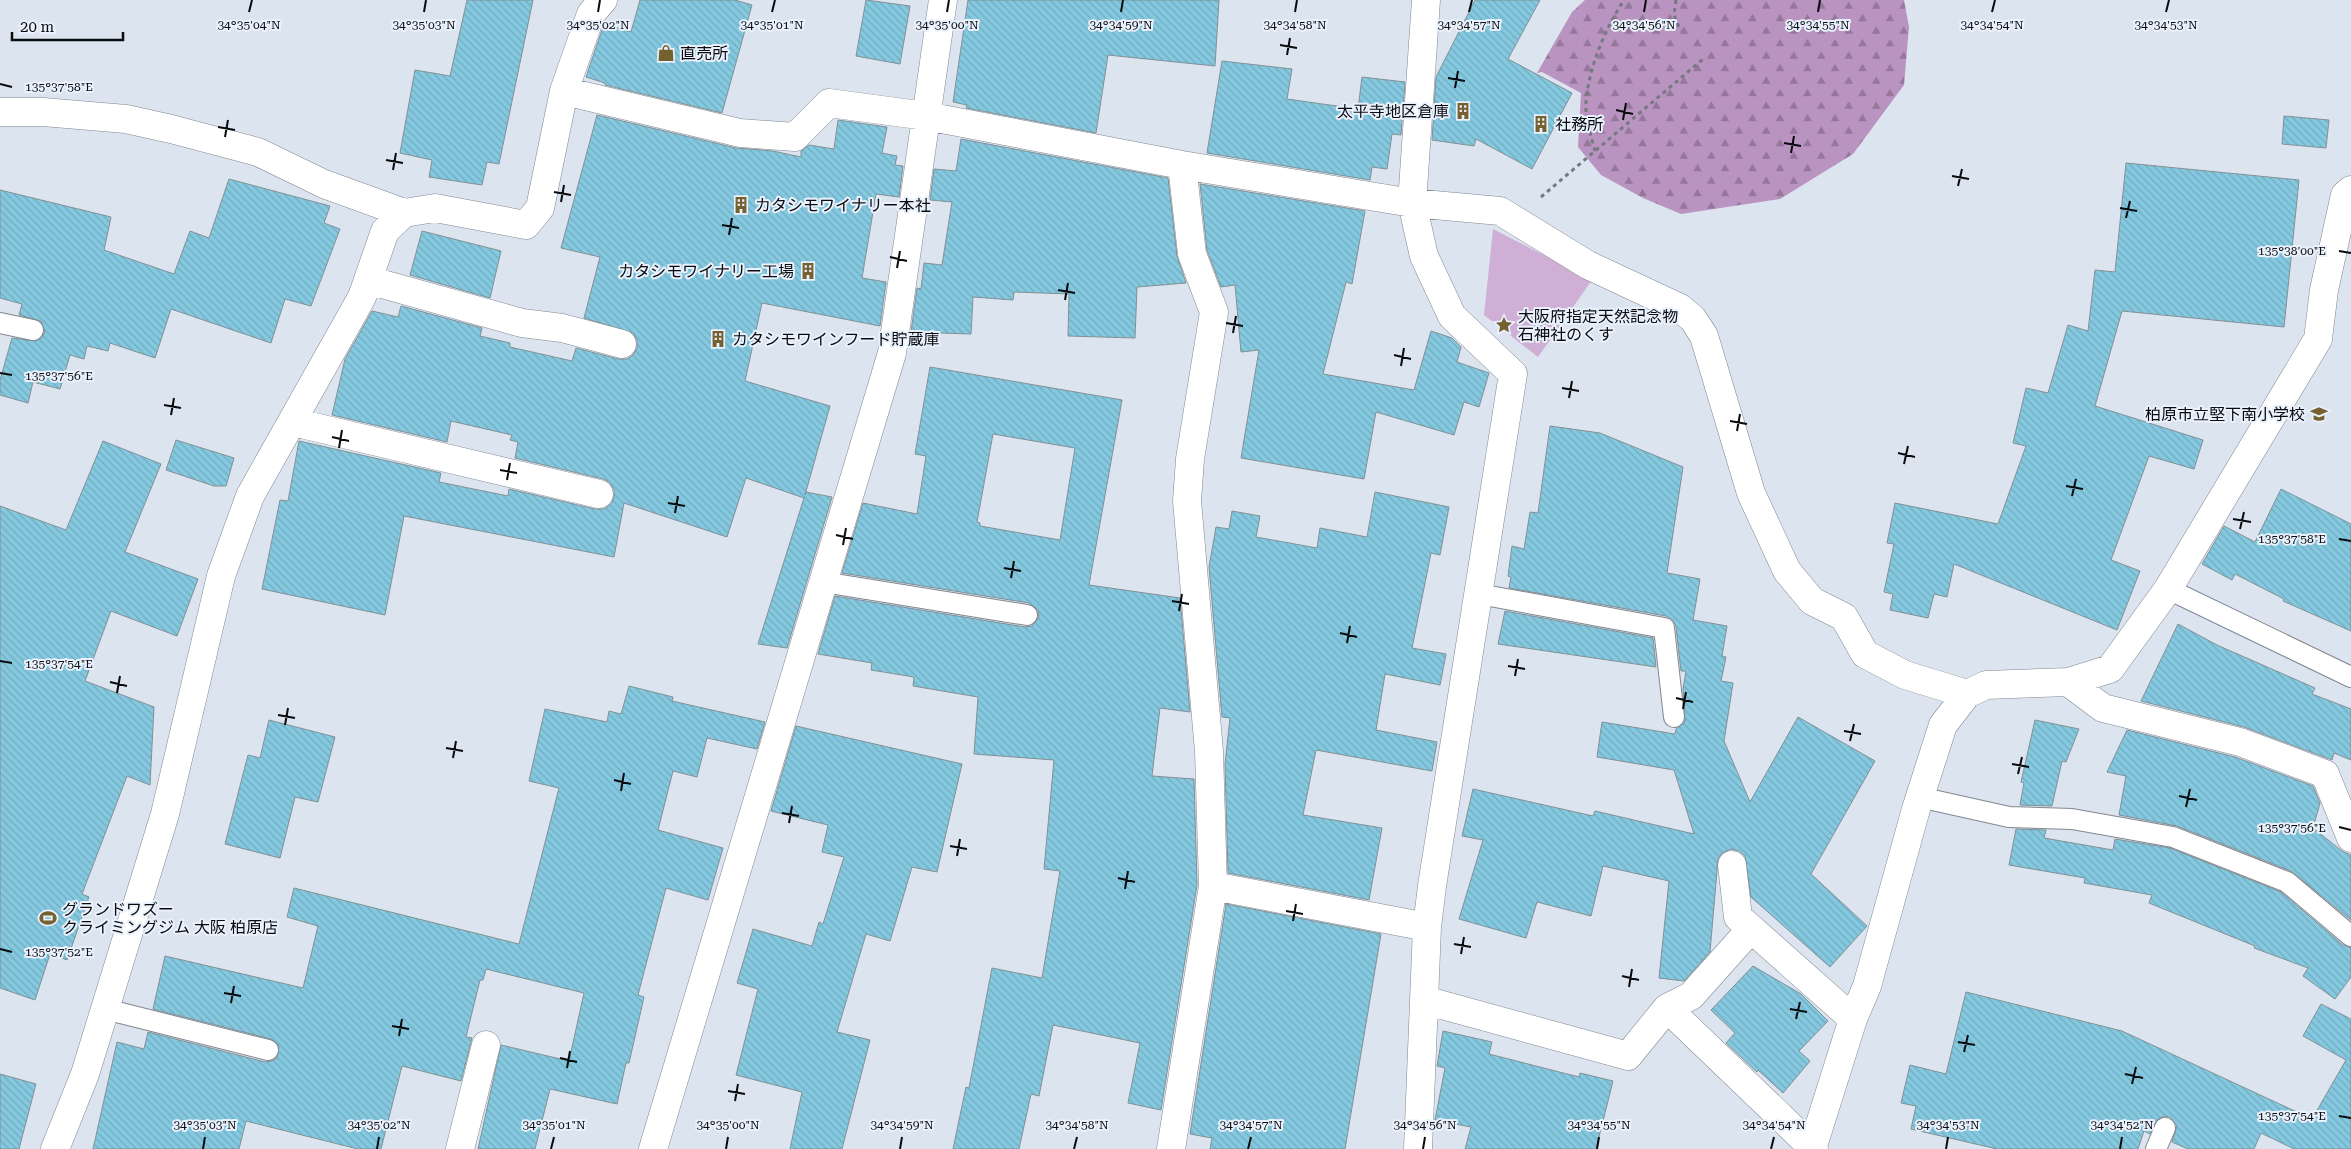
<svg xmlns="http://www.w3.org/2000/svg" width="2351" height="1149" font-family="'Roboto Serif','Noto Sans JP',serif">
<defs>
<pattern id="forest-firs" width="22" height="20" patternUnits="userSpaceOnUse" patternTransform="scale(1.25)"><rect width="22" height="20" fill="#ba94c1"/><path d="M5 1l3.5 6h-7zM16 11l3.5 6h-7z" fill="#95779b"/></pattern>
<pattern id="building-back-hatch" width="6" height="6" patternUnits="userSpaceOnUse" patternTransform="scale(1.25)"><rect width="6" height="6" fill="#84c9e0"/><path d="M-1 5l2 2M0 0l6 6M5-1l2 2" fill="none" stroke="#71abbf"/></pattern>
</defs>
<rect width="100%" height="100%" fill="#dce4ef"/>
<path fill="url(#forest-firs)" d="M1585,0H1904L1909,27L1904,85L1853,154L1780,199L1681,214L1643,198L1601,175L1578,147L1581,93L1542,72L1537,73L1572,12Z"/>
<path fill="#d0afd6" d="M1493,229L1592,280L1538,357L1484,315Z"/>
<path fill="url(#building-back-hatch)" stroke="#829094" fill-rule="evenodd" d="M467,0H533L499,164L487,162L482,185L429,177L432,160L400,153L415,70L450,76Z
M640,0H735L752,5L722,113L605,85V83L586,77L604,24L631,32Z
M866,0L910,6L900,64L856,56Z
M968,0H1219L1215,66L1108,55L1096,133L966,108L967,105L953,102Z
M1475,0H1540L1508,59L1572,93L1532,169L1476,139L1474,146L1432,140L1436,77Z
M1222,61L1292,69L1287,99L1358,109L1362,77L1405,82L1401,135L1392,134L1387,169L1372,167L1370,180L1207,153Z
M597,115L736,148L773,151L801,157V151L809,145L834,149L838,120L887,127L882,153L897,156L895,165L903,166L899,197L876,194L862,278L886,282L880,326L762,303L745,381L830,406L805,495L806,492L832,497L787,648L758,644L804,498L746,478L727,537L624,503L614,557L404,516L385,615L262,589L280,500L288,501L299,441L441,473L439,482L508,496L509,489L595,509H604L611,504L614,497V489L609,482L603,479L515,458L518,442L510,440L512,435L451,421L447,442L332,415L345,359L372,311L398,317L401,306L482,328L480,336L510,343V347L572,361L576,348L618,359H627L633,355L637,348V340L633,333L584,318L600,257L561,248Z
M2284,116L2329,120L2326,148L2282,144Z
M961,139L1168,178L1177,256L1186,283L1137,287L1135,338L1068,336L1069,294L1014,292L1013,300L973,297L971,334L911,332L917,288L921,289L924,263L942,265L952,202L930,200L934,169L956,171Z
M2126,163L2299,180L2284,327L2122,311L2095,406L2203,440L2194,469L2149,456L2111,560L2140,571L2117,630L1954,564L1947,597L1934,594L1928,618L1890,610L1893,594L1884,592L1894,544L1887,543L1895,503L1998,524L2026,446L2013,443L2026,388L2048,393L2068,325L2088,331L2095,270L2115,272Z
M229,179L330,206L324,223L340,229L311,306L285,299L271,343L171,309L155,358L110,343L108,351L87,346L84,359L70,355L60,389L33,382L28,403L0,395V380L12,338L36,341L41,338L45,332L41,321L19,315L22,304L0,298V190L111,217L104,250L174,274L190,231L209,238Z
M1200,184L1365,211L1352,284L1346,282L1323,374L1414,390L1431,331L1452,338L1461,347L1457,362L1489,373L1479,407L1464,402L1454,435L1376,412L1364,479L1241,458L1259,350L1241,352L1235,285L1221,287L1207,250Z
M422,231L501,251L490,298L410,275Z
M930,367L1122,400L1089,585L1180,598L1190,712L1160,708L1152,776L1194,779L1197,885L1161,1110L1128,1103L1140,1043L1053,1025L1039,1096L1031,1094L1019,1149H953L966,1087L969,1088L992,968L1042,978L1060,871L1044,869L1054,760L974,754L978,697L913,686L914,677L871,670L872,663L818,654L835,596L1025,627L1032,626L1039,617L1038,610L1029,603L842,573L863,503L917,514L926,456L915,454ZM993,434L1075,448L1060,540L980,526V523L977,522Z
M1550,426L1600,433L1683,467L1667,573L1700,579L1693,620L1727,626L1722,656L1726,657L1721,681L1733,683L1724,741L1750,802L1798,717L1875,761L1811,874L1867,926L1830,967L1751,897L1745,856L1739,851L1731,849L1722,853L1718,859L1710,952L1684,981L1659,978L1669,881L1603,866L1591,916L1537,902L1526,938L1459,919L1483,840L1462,836L1473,789L1593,816L1595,811L1694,834L1674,770L1597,757L1602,722L1675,734L1676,729L1685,722L1683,689L1686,671H1681L1676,627L1673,620L1666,616L1509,588L1511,577L1508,576L1512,546L1524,549L1530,512L1538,513Z
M176,440L234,458L226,486H214L166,470Z
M103,441L161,464L125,552L198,579L177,636L111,611L85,681L154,707L150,785L127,776L82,894L89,897L67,960L50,954L35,1000L0,988V506L66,530Z
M2281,489L2351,524V631L2283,601L2284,599L2235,574L2232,580L2202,564L2224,526L2255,542Z
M1375,492L1449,507L1440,555L1431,553L1412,648L1446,654L1440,685L1385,674L1376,730L1437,742L1432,771L1316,750L1303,815L1382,828L1369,900L1228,873L1225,764L1230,718L1222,717L1209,567L1216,527L1229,529L1232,511L1260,516L1256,537L1317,548L1320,528L1367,537Z
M1505,611L1653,638L1656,667L1498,644Z
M2178,624L2217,645L2315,688L2312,694L2351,709V760L2334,753L2332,760L2244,727L2141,701Z
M629,686L673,697L672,701L765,722L757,749L707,738L697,777L673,771L658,830L723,848L708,900L666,888L638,995L644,997L629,1063H626L617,1104L550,1089L535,1149H478L501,1045L569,1061L584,993L486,969L483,980H480L466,1037L472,1038L461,1081L402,1066L381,1149H358L246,1121L239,1149H93L117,1042L144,1049L148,1032L265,1062L272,1061L277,1058L279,1046L271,1039L153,1009L165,956L303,988L318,926L287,917L294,888L519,944L559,788L529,781L545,709L607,722L609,711L621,714Z
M269,720L335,737L318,802L295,797L280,858L225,844L248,755L260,758Z
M2035,720L2079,729L2066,762L2062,761L2052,806L2020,805L2024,783L2021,782Z
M796,726L962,764L937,872L912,867L890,941L866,934L837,1032L870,1040L842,1149H790L802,1092L736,1075L758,989L737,983L753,929L812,946L819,922L823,924L844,857L822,852L828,825L771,811Z
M2127,730L2235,757L2313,786L2320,803L2313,828L2342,851L2351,855V920L2291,871L2177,826L2119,815L2126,776L2107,772Z
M2016,829L2046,830L2044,838L2113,850L2115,839L2170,848L2281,892L2343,945L2351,948V977L2335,999L2303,976L2308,968L2254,948L2255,946L2149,903L2152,895L2084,883L2085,878L2009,865Z
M1226,904L1381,934L1345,1149H1210L1212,1138L1190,1134Z
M1753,966L1801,994L1828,1021L1799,1051L1810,1061L1783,1093L1758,1070L1757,1072L1726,1043L1735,1033L1711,1010Z
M1966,992L2122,1031L2312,1119L2346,1060L2303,1036L2321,1004L2351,1019V1149H2294L2261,1133L2254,1149H2188L2172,1142L2177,1126L2170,1117L2164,1116L2158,1119L2150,1134L2144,1131L2138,1149H1997L1911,1129L1916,1106L1901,1103L1910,1065L1946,1074Z
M1443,1031L1492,1042L1489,1054L1579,1077L1580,1073L1613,1081L1596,1149H1465L1471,1127L1435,1120L1445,1068L1437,1066Z
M0,1074L36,1084L19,1149H0Z"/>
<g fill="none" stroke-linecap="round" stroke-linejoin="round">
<g stroke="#808892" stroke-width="22">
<path id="service" d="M0,323L33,330
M823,582L1027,615
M2168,589L2351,677
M1479,594L1664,628L1674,717
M1919,797L2009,817L2072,819L2173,837L2287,882L2351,936
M105,1009L268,1050
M2156,1149L2165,1128"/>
</g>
<g stroke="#808892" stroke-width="29">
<path id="minor" d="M564,91L740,133L795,137L829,103L926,116L1182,165L1412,203L1500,211L1588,265L1680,308L1693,319L1704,336L1751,493L1787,571L1812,601L1844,617L1865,654L1905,675L1967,694
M0,112H43L126,119L171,129L258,152L324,184L404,213
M368,280L522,323L562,328L622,344
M293,422L599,494
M2068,682L2103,708L2240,742L2325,774L2351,838
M1732,865L1738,917L1853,1019
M1213,886L1427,927
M1424,1000L1628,1056L1667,1008L1691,996L1750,930
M1667,1008L1814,1149
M55,1149L85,1074L165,814L221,576L250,496L362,297L385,231L404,213L435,208L526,225L540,208L564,91L591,14L603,0
M460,1149L486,1045
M653,1149L892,353L943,0
M1171,1149L1213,886L1209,751L1187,501L1190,459L1214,312L1192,254L1182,165
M1418,1149L1427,927L1432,886L1513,374L1452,316L1424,256L1412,203L1426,0
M1812,1149L1853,1019L1867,986L1916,809L1943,725L1967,694L1986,685L2068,682L2110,669L2168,589L2318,339L2324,290L2345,195L2351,190"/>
</g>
<path stroke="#747980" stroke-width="3" stroke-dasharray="4 4" stroke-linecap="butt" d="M1676,0L1674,15L1679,27
M1595,151C1591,136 1585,118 1586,102C1589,67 1605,29 1624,0
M1541,197L1703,59"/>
<use href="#service" stroke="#fff" stroke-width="20"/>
<use href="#minor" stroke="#fff" stroke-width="28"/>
</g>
<path fill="none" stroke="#090b0f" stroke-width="2" d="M249,12L252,0M424,12L426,0M598,12L600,0M772,12L775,0M947,12L949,0M1121,12L1123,0M1295,12L1297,0M1469,12L1472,0M1644,12L1646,0M1818,12L1820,0M1992,12L1995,0M2166,12L2169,0M1280,45L1297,48M1287,55L1290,38M1448,78L1465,81M0,84L12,87M1455,88L1458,71M1616,110L1633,114M1623,120L1626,103M218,127L235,130M225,137L228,120M1784,143L1801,146M1791,153L1794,136M386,160L403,163M393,170L396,153M1952,176L1969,179M1958,186L1962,169M554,192L571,195M561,202L564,185M2120,208L2137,211M2126,218L2130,201M722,225L739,228M729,235L732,218M2339,251L2351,253M890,257L907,261M897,268L900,251M1058,290L1075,293M1065,300L1068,283M1226,323L1243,326M1233,333L1236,316M1394,355L1411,359M1401,366L1404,348M0,373L12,375M1562,388L1579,391M1569,398L1572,381M164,405L181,408M171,415L174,398M1730,421L1747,424M1737,431L1740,414M332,437L349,441M339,448L342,430M1898,453L1915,457M1904,464L1908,446M500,470L517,473M507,480L510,463M2066,486L2083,489M2072,496L2076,479M668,503L685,506M675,513L678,496M2233,519L2251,522M2240,529L2244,512M836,535L853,539M2339,539L2351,541M843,545L846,528M1004,568L1021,571M1011,578L1014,561M1172,601L1189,604M1179,611L1182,594M1340,633L1357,637M1347,643L1350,626M0,661L12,663M1508,666L1525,669M1515,676L1518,659M110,682L127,686M117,693L120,676M1676,698L1693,702M1683,709L1686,692M278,715L295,718M285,725L288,708M1844,731L1861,734M1850,741L1854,724M446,748L463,751M453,758L456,741M2012,764L2029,767M2018,774L2022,757M614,780L631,784M621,791L624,773M2179,796L2197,800M2186,807L2190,789M782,813L799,816M789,823L792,806M2339,827L2351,830M950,846L967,849M957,856L960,839M1118,878L1135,882M1125,889L1128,871M1286,911L1303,914M1293,921L1296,904M1454,944L1471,947M0,949L12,952M1461,954L1464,937M1622,976L1639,980M1629,987L1632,969M224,993L241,996M231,1003L234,986M1790,1009L1807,1012M1796,1019L1800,1002M392,1026L409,1029M399,1036L402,1019M1958,1042L1975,1045M1964,1052L1968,1035M560,1058L577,1062M567,1068L570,1051M2125,1074L2143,1078M2132,1084L2136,1067M728,1091L745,1094M735,1101L738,1084M2339,1116L2351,1118M203,1149L205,1137M377,1149L379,1137M551,1149L554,1137M726,1149L728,1137M900,1149L902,1137M1074,1149L1077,1137M1248,1149L1251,1137M1423,1149L1425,1137M1597,1149L1599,1137M1771,1149L1774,1137M1946,1149L1948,1137M2120,1149L2122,1137"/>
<defs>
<g id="shop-bare" transform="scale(1.35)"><path d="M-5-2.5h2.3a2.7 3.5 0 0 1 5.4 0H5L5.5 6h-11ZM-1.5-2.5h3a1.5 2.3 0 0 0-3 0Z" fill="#75602f" stroke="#e9f1fc" stroke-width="2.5" paint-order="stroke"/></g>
<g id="building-bare" transform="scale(1.35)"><path d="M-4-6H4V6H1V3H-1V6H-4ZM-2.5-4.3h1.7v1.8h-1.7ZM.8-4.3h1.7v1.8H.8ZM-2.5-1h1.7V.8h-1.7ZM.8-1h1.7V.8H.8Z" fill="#75602f" stroke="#e9f1fc" stroke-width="2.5" paint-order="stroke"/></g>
<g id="sight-bare" transform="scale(1.35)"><path d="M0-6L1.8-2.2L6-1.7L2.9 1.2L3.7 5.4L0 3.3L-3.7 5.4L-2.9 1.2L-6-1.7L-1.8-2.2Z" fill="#75602f" stroke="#e9f1fc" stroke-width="2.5" paint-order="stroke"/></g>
<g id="school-bare" transform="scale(1.35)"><path d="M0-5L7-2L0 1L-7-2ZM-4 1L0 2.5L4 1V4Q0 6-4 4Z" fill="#75602f" stroke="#e9f1fc" stroke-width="2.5" paint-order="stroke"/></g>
<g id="stadium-bare" transform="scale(1.35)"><path d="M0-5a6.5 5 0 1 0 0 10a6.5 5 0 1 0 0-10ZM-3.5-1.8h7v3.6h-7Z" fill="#75602f" stroke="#e9f1fc" stroke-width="2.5" paint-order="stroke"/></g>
</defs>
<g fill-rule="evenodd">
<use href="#shop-bare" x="666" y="53"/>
<use href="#building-bare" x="1463" y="111"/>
<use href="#building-bare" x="1541" y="124"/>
<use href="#building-bare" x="741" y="205"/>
<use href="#building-bare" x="808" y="271"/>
<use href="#sight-bare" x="1504" y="325"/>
<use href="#building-bare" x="718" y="339"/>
<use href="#school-bare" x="2319" y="414"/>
<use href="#stadium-bare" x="48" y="918"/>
</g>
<g text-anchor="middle" stroke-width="4" stroke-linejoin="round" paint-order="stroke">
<g font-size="16" fill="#090b0f" stroke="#e9f1fc" text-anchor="start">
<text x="680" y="59">直売所</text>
<text x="1449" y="117" text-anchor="end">太平寺地区倉庫</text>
<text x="1555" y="130">社務所</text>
<text x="755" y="211">カタシモワイナリー本社</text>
<text x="794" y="277" text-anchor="end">カタシモワイナリー工場</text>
<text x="1518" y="322">大阪府指定天然記念物<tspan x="1518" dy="18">石神社のくす</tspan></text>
<text x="732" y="345">カタシモワインフード貯蔵庫</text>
<text x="2305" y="420" text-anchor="end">柏原市立堅下南小学校</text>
<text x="62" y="915">グランドワズー<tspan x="62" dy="18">クライミングジム 大阪 柏原店</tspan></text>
</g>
</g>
<g font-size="12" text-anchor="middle" fill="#090b0f" stroke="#e9f1fc" stroke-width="4" stroke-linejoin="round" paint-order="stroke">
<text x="249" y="29">34°35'04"N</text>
<text x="424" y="29">34°35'03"N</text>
<text x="598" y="29">34°35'02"N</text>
<text x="772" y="29">34°35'01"N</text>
<text x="947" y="29">34°35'00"N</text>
<text x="1121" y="29">34°34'59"N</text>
<text x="1295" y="29">34°34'58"N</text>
<text x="1469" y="29">34°34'57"N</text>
<text x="1644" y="29">34°34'56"N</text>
<text x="1818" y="29">34°34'55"N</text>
<text x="1992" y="29">34°34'54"N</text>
<text x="2166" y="29">34°34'53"N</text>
<text x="59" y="91">135°37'58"E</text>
<text x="2292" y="255">135°38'00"E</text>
<text x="59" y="380">135°37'56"E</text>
<text x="2292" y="543">135°37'58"E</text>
<text x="59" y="668">135°37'54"E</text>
<text x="2292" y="832">135°37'56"E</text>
<text x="59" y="956">135°37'52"E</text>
<text x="2292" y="1120">135°37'54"E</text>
<text x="205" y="1129">34°35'03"N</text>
<text x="379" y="1129">34°35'02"N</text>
<text x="554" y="1129">34°35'01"N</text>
<text x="728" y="1129">34°35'00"N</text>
<text x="902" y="1129">34°34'59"N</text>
<text x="1077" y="1129">34°34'58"N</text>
<text x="1251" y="1129">34°34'57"N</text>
<text x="1425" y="1129">34°34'56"N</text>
<text x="1599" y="1129">34°34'55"N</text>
<text x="1774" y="1129">34°34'54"N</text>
<text x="1948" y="1129">34°34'53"N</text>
<text x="2122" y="1129">34°34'52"N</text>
</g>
<path d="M12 32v8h111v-8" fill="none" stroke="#090b0f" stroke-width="2.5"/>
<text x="20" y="32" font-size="15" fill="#090b0f" stroke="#e9f1fc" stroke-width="4" paint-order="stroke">20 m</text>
</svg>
